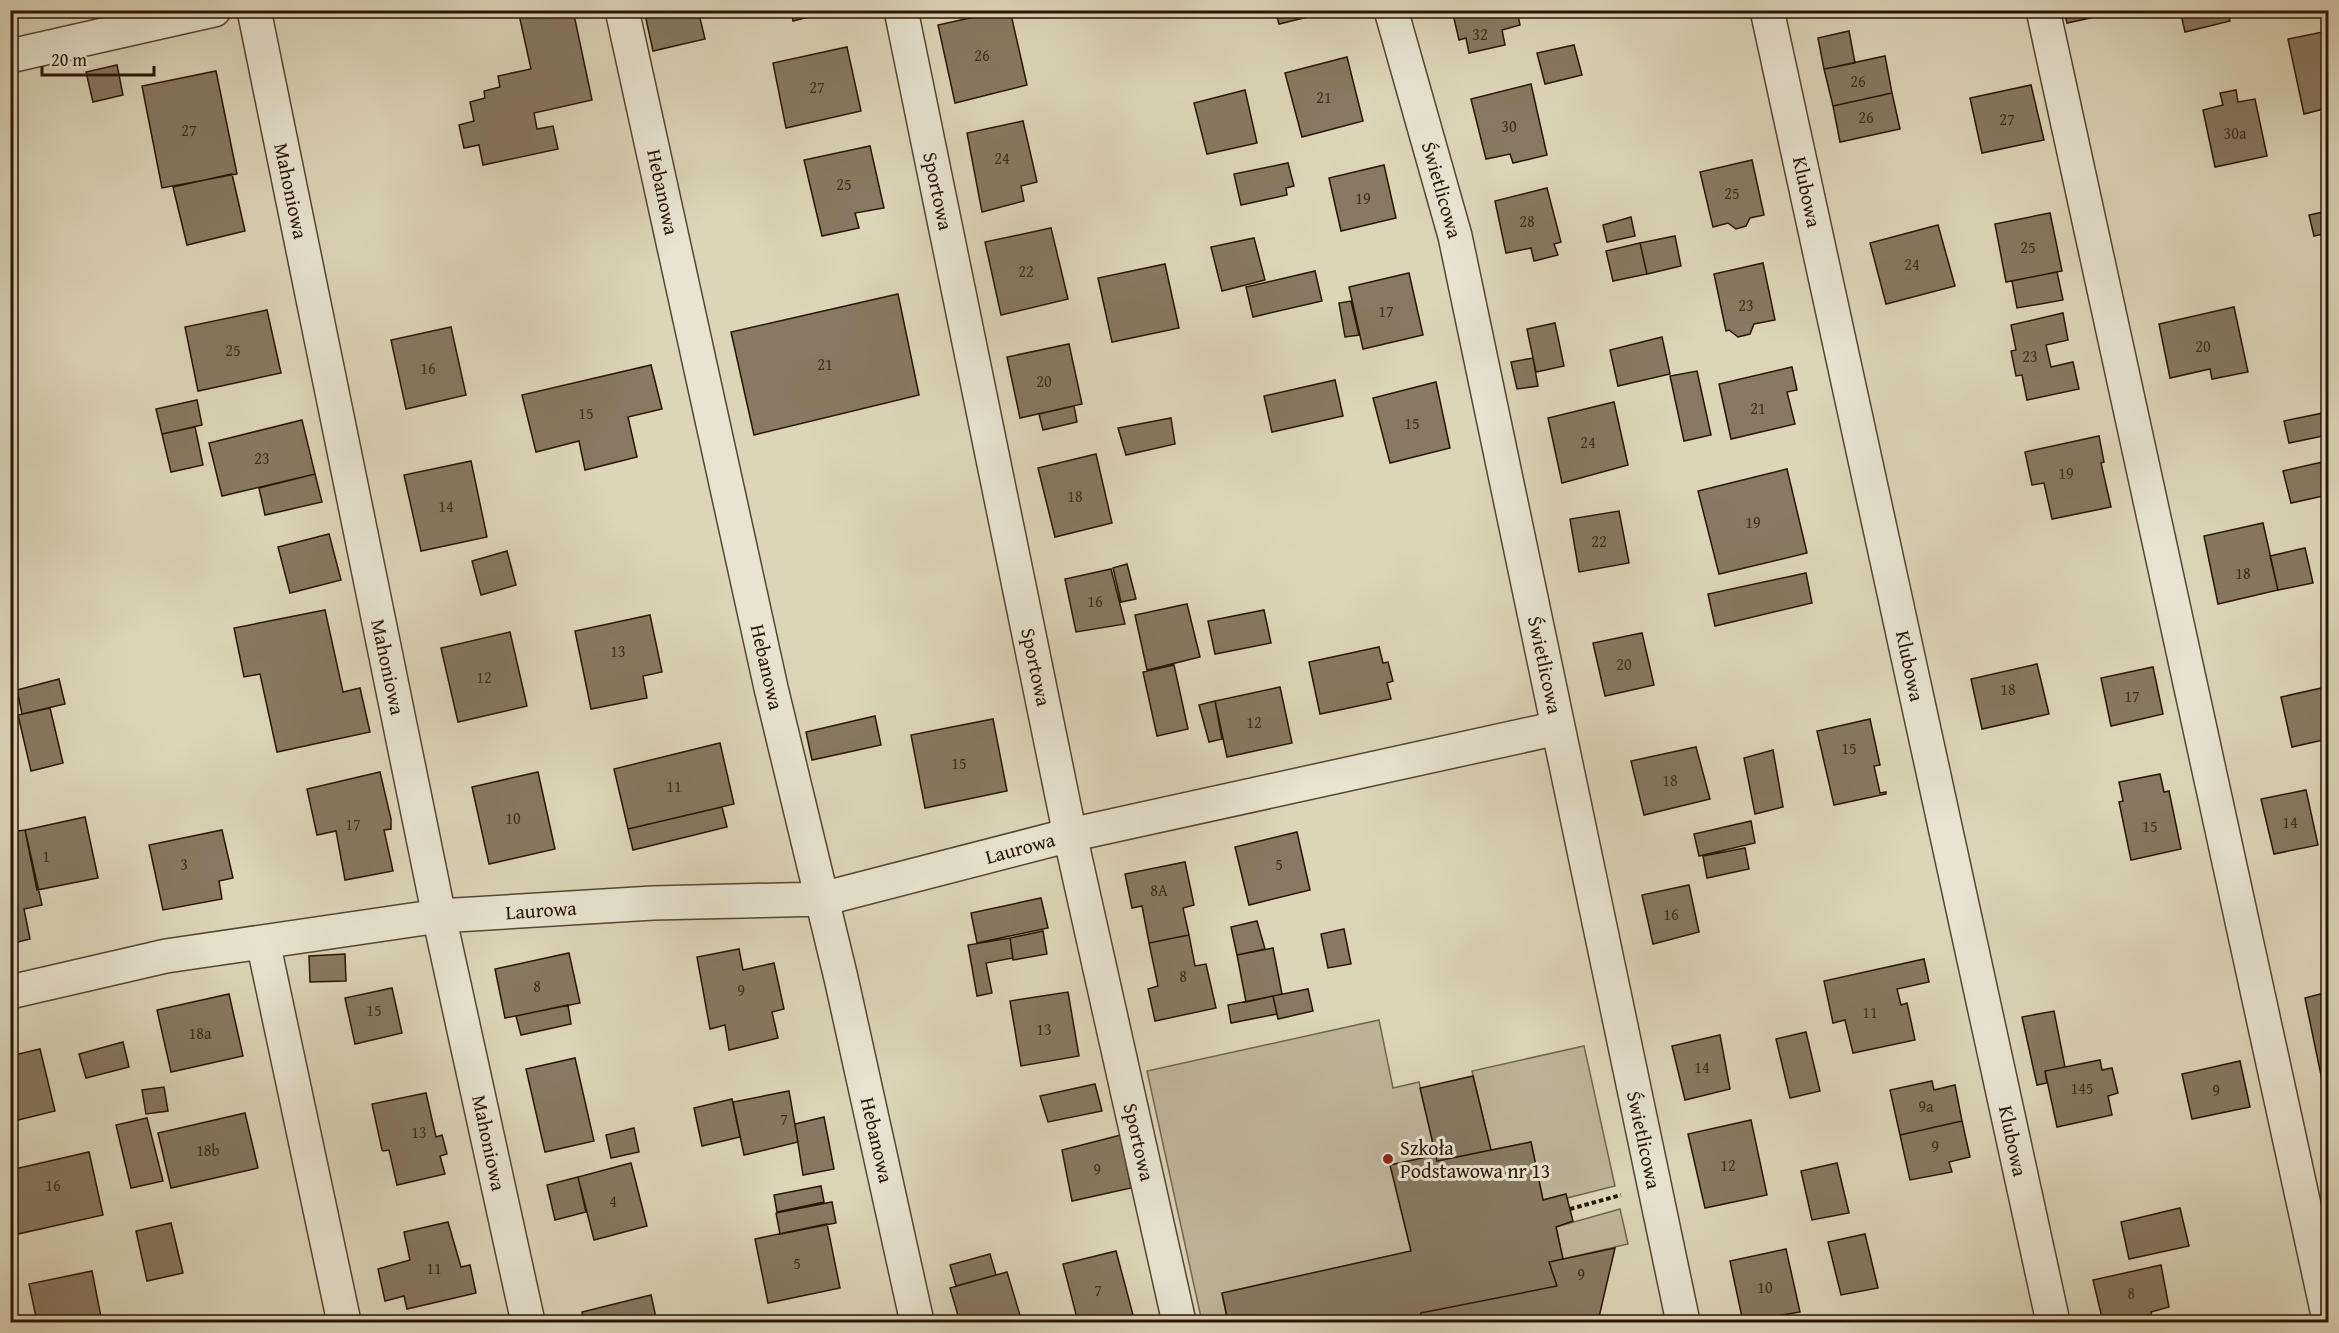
<svg xmlns="http://www.w3.org/2000/svg" width="2339" height="1333" font-family="'Gentium Book Plus',serif">
<rect width="100%" height="100%" fill="#dcd5b8"/>
<filter id="stains"><feTurbulence type="fractalNoise" baseFrequency=".00333" numOctaves="4"/><feColorMatrix values="0 0 0 0 .2 0 0 0 0 .09 0 0 0 0 .02 0 0 0 .5 -.17"/></filter>
<radialGradient id="worn" r=".72"><stop offset=".6" stop-color="#630" stop-opacity="0"/><stop offset="1" stop-color="#630" stop-opacity=".3"/></radialGradient>
<path fill="#beb49a" stroke="#746450" stroke-width="1.5" d="M1379,1020L1393,1088L1419,1082L1436,1155L1391,1165L1411,1251L1222,1294L1228,1322H1202L1147,1071Z
M1584,1046L1615,1186L1567,1198L1566,1194L1543,1200L1531,1142L1491,1150L1472,1071Z
M1620,1209L1628,1244L1563,1259L1556,1227Z"/>
<path fill="#877962" stroke="#2a1505" stroke-width="1.5" d="M518,10H573L592,100L534,113L537,129L553,126L558,149L483,165L479,145L464,148L459,125L474,121L470,102L485,98L484,91L500,87L498,76L531,69Z
M644,10H698L705,39L653,51Z
M791,10H835L793,21Z
M1005,10H1010L1027,85L955,103L938,25Z
M1275,10H1336L1279,24Z
M1452,10H1517L1520,25L1502,30L1505,45L1469,53L1466,38L1459,40Z
M1579,10H1603L1580,15Z
M2064,10H2108L2109,14L2067,23Z
M2180,10H2227L2230,21L2185,32Z
M1849,31L1855,63L1824,69L1818,38Z
M2328,31V108L2304,114L2288,39Z
M1574,45L1582,75L1545,84L1537,53Z
M847,47L861,111L786,128L773,63Z
M1885,56L1892,93L1833,106L1824,69Z
M1347,57L1363,121L1302,137L1285,73Z
M117,65L123,95L93,102L86,72Z
M216,71L237,174L162,188L142,86Z
M1531,84L1547,155L1513,163L1510,154L1486,159L1471,99Z
M2031,85L2044,140L1982,153L1970,98Z
M1245,90L1257,143L1207,154L1194,103Z
M2236,90L2238,102L2255,99L2267,156L2215,167L2203,110L2223,105L2220,93Z
M1892,93L1900,129L1840,142L1833,106Z
M1023,121L1037,182L1021,186L1024,201L982,212L967,133Z
M870,146L884,208L855,213L859,228L822,236L804,160Z
M1752,160L1764,215L1750,218L1746,226L1736,229L1728,223L1713,227L1700,172Z
M1288,163L1294,186L1286,188L1287,195L1241,205L1234,174Z
M1384,165L1396,218L1341,231L1329,178Z
M232,174L245,231L187,245L173,187Z
M1547,188L1561,242L1554,244L1558,255L1534,261L1531,248L1506,253L1495,201Z
M2328,211V233L2314,236L2309,215Z
M2050,213L2062,271L2006,282L1995,224Z
M1631,217L1635,236L1607,242L1603,225Z
M1938,225L1955,286L1886,304L1870,243Z
M1051,228L1068,299L1001,315L985,242Z
M1675,236L1681,266L1647,274L1640,243Z
M1254,238L1265,280L1222,291L1211,247Z
M1640,243L1647,274L1613,281L1606,251Z
M1763,263L1775,320L1754,324L1750,334L1738,337L1729,330L1726,331L1714,274Z
M1165,264L1179,328L1112,342L1098,278Z
M1315,271L1322,301L1253,317L1246,287Z
M2057,272L2063,300L2017,308L2012,281Z
M1409,273L1423,335L1363,349L1349,287Z
M898,294L919,395L754,435L731,332Z
M1351,301L1359,335L1345,337L1339,303Z
M2234,307L2248,372L2212,379L2210,369L2170,378L2159,324Z
M267,310L281,373L198,391L185,327Z
M2063,313L2068,340L2046,345L2051,367L2073,362L2079,389L2027,400L2022,375L2016,376L2011,351L2016,350L2011,325Z
M1555,323L1564,366L1536,372L1527,329Z
M451,327L466,395L406,409L391,340Z
M1662,337L1670,374L1618,386L1610,350Z
M1069,344L1082,404L1020,418L1007,357Z
M1533,358L1538,386L1517,389L1511,362Z
M651,365L662,409L628,417L637,457L585,470L579,441L536,452L522,395Z
M1792,367L1797,390L1787,392L1795,424L1731,439L1719,384Z
M1697,371L1711,435L1684,441L1670,376Z
M1335,380L1343,416L1272,432L1264,396Z
M1436,382L1450,448L1390,463L1373,398Z
M197,400L202,425L162,434L156,409Z
M1614,402L1628,465L1562,483L1548,418Z
M1074,406L1077,422L1043,430L1039,414Z
M2323,413L2328,435L2289,443L2284,421Z
M1171,418L1175,444L1126,455L1118,428Z
M302,420L315,474L222,496L209,443Z
M195,427L203,465L171,472L162,434Z
M2099,436L2104,462L2101,463L2111,507L2052,519L2044,483L2032,485L2025,452Z
M1096,454L1112,523L1055,537L1038,468Z
M471,461L487,537L421,551L404,475Z
M2327,461L2328,495L2291,503L2283,471Z
M1787,469L1807,553L1719,574L1698,491Z
M315,474L322,502L265,515L259,488Z
M1619,511L1629,563L1579,572L1570,519Z
M2263,523L2278,590L2218,604L2204,536Z
M329,534L341,580L290,593L278,547Z
M2305,548L2313,583L2278,590L2270,556Z
M507,551L516,585L481,595L472,561Z
M1127,564L1136,599L1121,602L1113,568Z
M1111,569L1125,624L1076,632L1065,579Z
M1806,573L1812,603L1715,626L1708,594Z
M1187,604L1200,657L1147,670L1135,615Z
M325,610L343,692L360,688L370,732L277,752L260,674L244,677L234,628Z
M1264,610L1271,643L1215,654L1208,621Z
M650,615L662,672L643,676L647,698L591,709L575,631Z
M510,632L527,706L458,722L441,648Z
M1642,633L1654,685L1605,696L1593,643Z
M1379,647L1383,663L1388,662L1393,681L1387,683L1391,699L1320,714L1309,662Z
M2037,664L2049,714L1982,729L1971,679Z
M1174,665L1188,729L1157,736L1143,672Z
M2153,667L2163,714L2111,726L2101,678Z
M59,679L65,704L22,714L17,690Z
M1280,687L1292,743L1227,757L1215,701Z
M2326,687L2328,701V739L2292,747L2281,697Z
M1215,701L1222,739L1209,742L1199,705Z
M50,708L63,763L31,771L18,715Z
M875,716L881,745L812,760L806,732Z
M993,719L1007,791L925,808L911,735Z
M1870,719L1880,765L1874,766L1880,793L1886,792V794L1834,805L1817,731Z
M720,743L734,804L628,829L614,769Z
M1696,747L1710,799L1644,815L1631,761Z
M1773,750L1783,807L1755,814L1744,758Z
M380,772L391,819V829L384,830L393,871L345,880L336,831L317,835L307,789Z
M538,772L555,849L489,864L472,787Z
M2160,774L2164,792L2169,791L2181,849L2131,860L2119,802L2123,801L2119,782Z
M2306,790L2318,845L2274,854L2261,799Z
M722,807L727,827L633,850L628,829Z
M85,817L98,878L37,890L25,830Z
M1751,821L1755,843L1699,856L1694,834Z
M25,830L42,905L24,909L30,939L10,944V832Z
M222,830L233,878L219,881L222,899L163,910L149,845Z
M1297,832L1310,890L1249,905L1235,847Z
M1745,848L1749,869L1707,878L1703,856Z
M1185,862L1194,905L1183,908L1189,935L1149,943L1142,906L1132,908L1125,874Z
M1689,885L1699,932L1653,944L1642,895Z
M1041,898L1048,928L977,943L971,913Z
M1257,921L1265,949L1237,955L1231,927Z
M1344,929L1351,964L1328,968L1321,934Z
M1043,931L1047,954L1013,960L1010,938Z
M1189,935L1195,966L1206,964L1216,1008L1155,1021L1148,989L1158,986L1149,943Z
M1010,938L1013,958L986,963L992,993L977,996L968,945Z
M1273,948L1282,994L1246,1002L1237,955Z
M739,949L743,970L774,963L784,1009L772,1012L778,1038L729,1050L725,1025L710,1029L697,957Z
M569,953L580,1003L505,1018L495,969Z
M345,954L346,981L310,982L309,956Z
M1924,959L1929,982L1897,989L1901,1005L1907,1003L1915,1040L1853,1053L1845,1020L1833,1023L1824,981Z
M392,988L402,1033L355,1044L345,998Z
M1308,989L1313,1011L1278,1019L1273,996Z
M1068,992L1079,1056L1021,1066L1010,1001Z
M2328,992V1079L2322,1080L2305,998Z
M229,994L243,1056L171,1072L157,1010Z
M1273,996L1277,1014L1231,1023L1228,1005Z
M568,1005L571,1024L521,1035L516,1016Z
M2054,1011L2065,1067L2045,1071L2047,1083L2037,1085L2022,1017Z
M1806,1032L1820,1091L1790,1098L1776,1039Z
M1720,1035L1730,1089L1685,1100L1672,1046Z
M123,1042L129,1067L86,1078L79,1054Z
M40,1049L55,1111L10,1122V1056Z
M575,1058L594,1141L545,1152L526,1069Z
M2100,1060L2102,1070L2112,1068L2118,1093L2108,1096L2112,1115L2057,1127L2045,1071Z
M2240,1061L2250,1107L2192,1119L2182,1074Z
M1473,1076L1491,1150L1437,1161L1420,1088Z
M1932,1081L1934,1090L1955,1085L1962,1121L1900,1135L1890,1090Z
M1095,1084L1102,1111L1048,1122L1040,1096Z
M164,1087L168,1111L146,1114L142,1090Z
M789,1091L798,1142L744,1155L733,1102Z
M426,1093L436,1137L442,1135L447,1154L440,1156L445,1174L397,1185L389,1150L383,1151L382,1150L372,1104Z
M732,1099L740,1137L702,1146L694,1108Z
M245,1113L258,1168L171,1188L158,1133Z
M824,1117L834,1169L803,1175L795,1124Z
M147,1118L163,1181L131,1188L116,1125Z
M1751,1120L1767,1195L1705,1208L1688,1134Z
M1962,1121L1970,1157L1949,1162L1952,1172L1910,1180L1900,1135Z
M634,1128L639,1152L611,1158L606,1135Z
M1121,1135L1131,1188L1072,1201L1062,1150Z
M1531,1142L1543,1200L1566,1194L1573,1221L1556,1227L1563,1259L1549,1262L1557,1286L1421,1313L1419,1322H1228L1222,1293L1411,1251L1390,1165L1436,1155L1437,1161Z
M89,1152L103,1215L18,1234L10,1200V1170Z
M631,1163L647,1226L594,1240L578,1177Z
M1837,1163L1849,1213L1812,1220L1801,1171Z
M578,1177L586,1212L555,1220L547,1185Z
M821,1186L824,1202L777,1212L774,1195Z
M832,1202L836,1223L780,1234L776,1213Z
M2180,1208L2189,1246L2129,1259L2121,1222Z
M448,1222L461,1267L470,1265L476,1293L407,1309L404,1296L385,1301L378,1269L410,1260L404,1232Z
M171,1223L183,1273L147,1281L136,1231Z
M827,1224L840,1288L768,1303L755,1239Z
M1865,1234L1878,1288L1841,1295L1828,1242Z
M1615,1248L1599,1317L1610,1318L1609,1322H1419L1421,1313L1557,1286L1549,1262Z
M1786,1249L1800,1312L1743,1322L1730,1261Z
M1116,1251L1133,1315L1103,1322H1078L1063,1264Z
M990,1254L996,1275L956,1286L950,1265Z
M2161,1265L2169,1307L2151,1312L2153,1322H2103L2093,1280Z
M92,1271L102,1322H37L29,1284Z
M1007,1272L1022,1322H960L950,1288Z
M651,1295L657,1322H584L582,1312Z
M2267,1317L2268,1322H2253L2252,1320Z"/>
<g fill="none" stroke-linecap="round" stroke-linejoin="round">
<g stroke="#564532" stroke-width="36">
<path id="minor" d="M254,10L439,916L528,1322
M622,10L771,688L841,978L917,1322
M901,10L1070,835L1179,1322
M1391,10L1455,236L1683,1322
M1767,10L2053,1322
M2043,10L2328,1315
M10,56L214,10
M263,942L344,1322
M10,992L166,956L439,916L653,903L822,899L1070,835L1558,728"/>
</g>
<path stroke="#2a1505" stroke-width="4" stroke-dasharray="4.5 3" stroke-linecap="butt" d="M1570,1209L1621,1195"/>
<use href="#minor" stroke="#e8e4d1" stroke-width="33"/>
</g>
<circle fill="#8f2418" stroke="#e8e4d1" stroke-width="2" cx="1388" cy="1159" r="6"/>
<g text-anchor="middle" stroke-width="6" stroke-linejoin="round" paint-order="stroke">
<g font-size="16" fill="#412e1c">
<text x="1480" y="40">32</text>
<text x="982" y="61">26</text>
<text x="1858" y="87">26</text>
<text x="817" y="93">27</text>
<text x="1324" y="103">21</text>
<text x="1866" y="123">26</text>
<text x="2007" y="125">27</text>
<text x="1509" y="132">30</text>
<text x="189" y="136">27</text>
<text x="2235" y="139">30a</text>
<text x="1002" y="164">24</text>
<text x="844" y="190">25</text>
<text x="1732" y="199">25</text>
<text x="1363" y="204">19</text>
<text x="1527" y="227">28</text>
<text x="2028" y="253">25</text>
<text x="1912" y="270">24</text>
<text x="1026" y="277">22</text>
<text x="1746" y="311">23</text>
<text x="1386" y="317">17</text>
<text x="2203" y="352">20</text>
<text x="233" y="356">25</text>
<text x="2030" y="362">23</text>
<text x="825" y="370">21</text>
<text x="428" y="374">16</text>
<text x="1044" y="387">20</text>
<text x="1758" y="414">21</text>
<text x="586" y="419">15</text>
<text x="1412" y="429">15</text>
<text x="1588" y="448">24</text>
<text x="262" y="464">23</text>
<text x="2066" y="479">19</text>
<text x="1075" y="502">18</text>
<text x="446" y="512">14</text>
<text x="1753" y="528">19</text>
<text x="1599" y="547">22</text>
<text x="2243" y="579">18</text>
<text x="1095" y="607">16</text>
<text x="618" y="657">13</text>
<text x="1624" y="670">20</text>
<text x="484" y="683">12</text>
<text x="2008" y="695">18</text>
<text x="2132" y="702">17</text>
<text x="1254" y="728">12</text>
<text x="1849" y="754">15</text>
<text x="959" y="769">15</text>
<text x="1670" y="786">18</text>
<text x="674" y="792">11</text>
<text x="513" y="824">10</text>
<text x="2290" y="828">14</text>
<text x="353" y="830">17</text>
<text x="2150" y="832">15</text>
<text x="46" y="862">1</text>
<text x="184" y="870">3</text>
<text x="1279" y="870">5</text>
<text x="1159" y="896">8A</text>
<text x="1671" y="920">16</text>
<text x="1183" y="982">8</text>
<text x="537" y="992">8</text>
<text x="741" y="996">9</text>
<text x="374" y="1016">15</text>
<text x="1870" y="1018">11</text>
<text x="1044" y="1035">13</text>
<text x="200" y="1039">18a</text>
<text x="1702" y="1073">14</text>
<text x="2082" y="1094">145</text>
<text x="2216" y="1096">9</text>
<text x="1926" y="1112">9a</text>
<text x="784" y="1125">7</text>
<text x="419" y="1138">13</text>
<text x="1935" y="1152">9</text>
<text x="208" y="1156">18b</text>
<text x="1728" y="1171">12</text>
<text x="1097" y="1175">9</text>
<text x="53" y="1191">16</text>
<text x="613" y="1207">4</text>
<text x="797" y="1269">5</text>
<text x="434" y="1274">11</text>
<text x="1581" y="1280">9</text>
<text x="1765" y="1293">10</text>
<text x="1098" y="1296">7</text>
<text x="2131" y="1299">8</text>
</g>
<g font-size="20" fill="#2a1505" stroke="#e8e4d1">
<text transform="translate(1442 190) rotate(74)" y="7">Świetlicowa</text>
<text transform="translate(291 191) rotate(78)" y="7">Mahoniowa</text>
<text transform="translate(938 191) rotate(78)" y="7">Sportowa</text>
<text transform="translate(663 192) rotate(78)" y="7">Hebanowa</text>
<text transform="translate(1807 192) rotate(78)" y="7">Klubowa</text>
<text transform="translate(1545 665) rotate(78)" y="7">Świetlicowa</text>
<text transform="translate(1910 666) rotate(78)" y="7">Klubowa</text>
<text transform="translate(388 667) rotate(78)" y="7">Mahoniowa</text>
<text transform="translate(767 667) rotate(77)" y="7">Hebanowa</text>
<text transform="translate(1036 667) rotate(78)" y="7">Sportowa</text>
<text transform="translate(1020 848) rotate(-15)" y="7">Laurowa</text>
<text transform="translate(541 910) rotate(-4)" y="7">Laurowa</text>
<text transform="translate(877 1140) rotate(77)" y="7">Hebanowa</text>
<text transform="translate(1644 1140) rotate(78)" y="7">Świetlicowa</text>
<text transform="translate(2013 1141) rotate(78)" y="7">Klubowa</text>
<text transform="translate(1139 1142) rotate(77)" y="7">Sportowa</text>
<text transform="translate(489 1143) rotate(78)" y="7">Mahoniowa</text>
</g>
<g font-size="20" fill="#2a1505" stroke="#e8e4d1" text-anchor="start">
<text x="1400" y="1155">Szkoła<tspan x="1400" dy="23">Podstawowa nr 13</tspan></text>
</g>
</g>
<rect width="2339" height="1333" fill="none" stroke="#dcd5b8" stroke-width="36"/>
<rect x="12" y="12" width="2315" height="1309" fill="none" stroke="#2a1505" stroke-width="3"/>
<rect x="18" y="18" width="2303" height="1297" fill="none" stroke="#2a1505" stroke-width="1.5"/>
<path d="M42 66v9h112v-9" fill="none" stroke="#2a1505" stroke-width="3"/>
<text x="51" y="66" font-size="18" fill="#2a1505" stroke="#e8e4d1" stroke-width="4.5" paint-order="stroke">20 m</text>
<rect width="100%" height="100%" filter="url(#stains)"/>
<rect width="100%" height="100%" fill="url(#worn)"/>
</svg>
